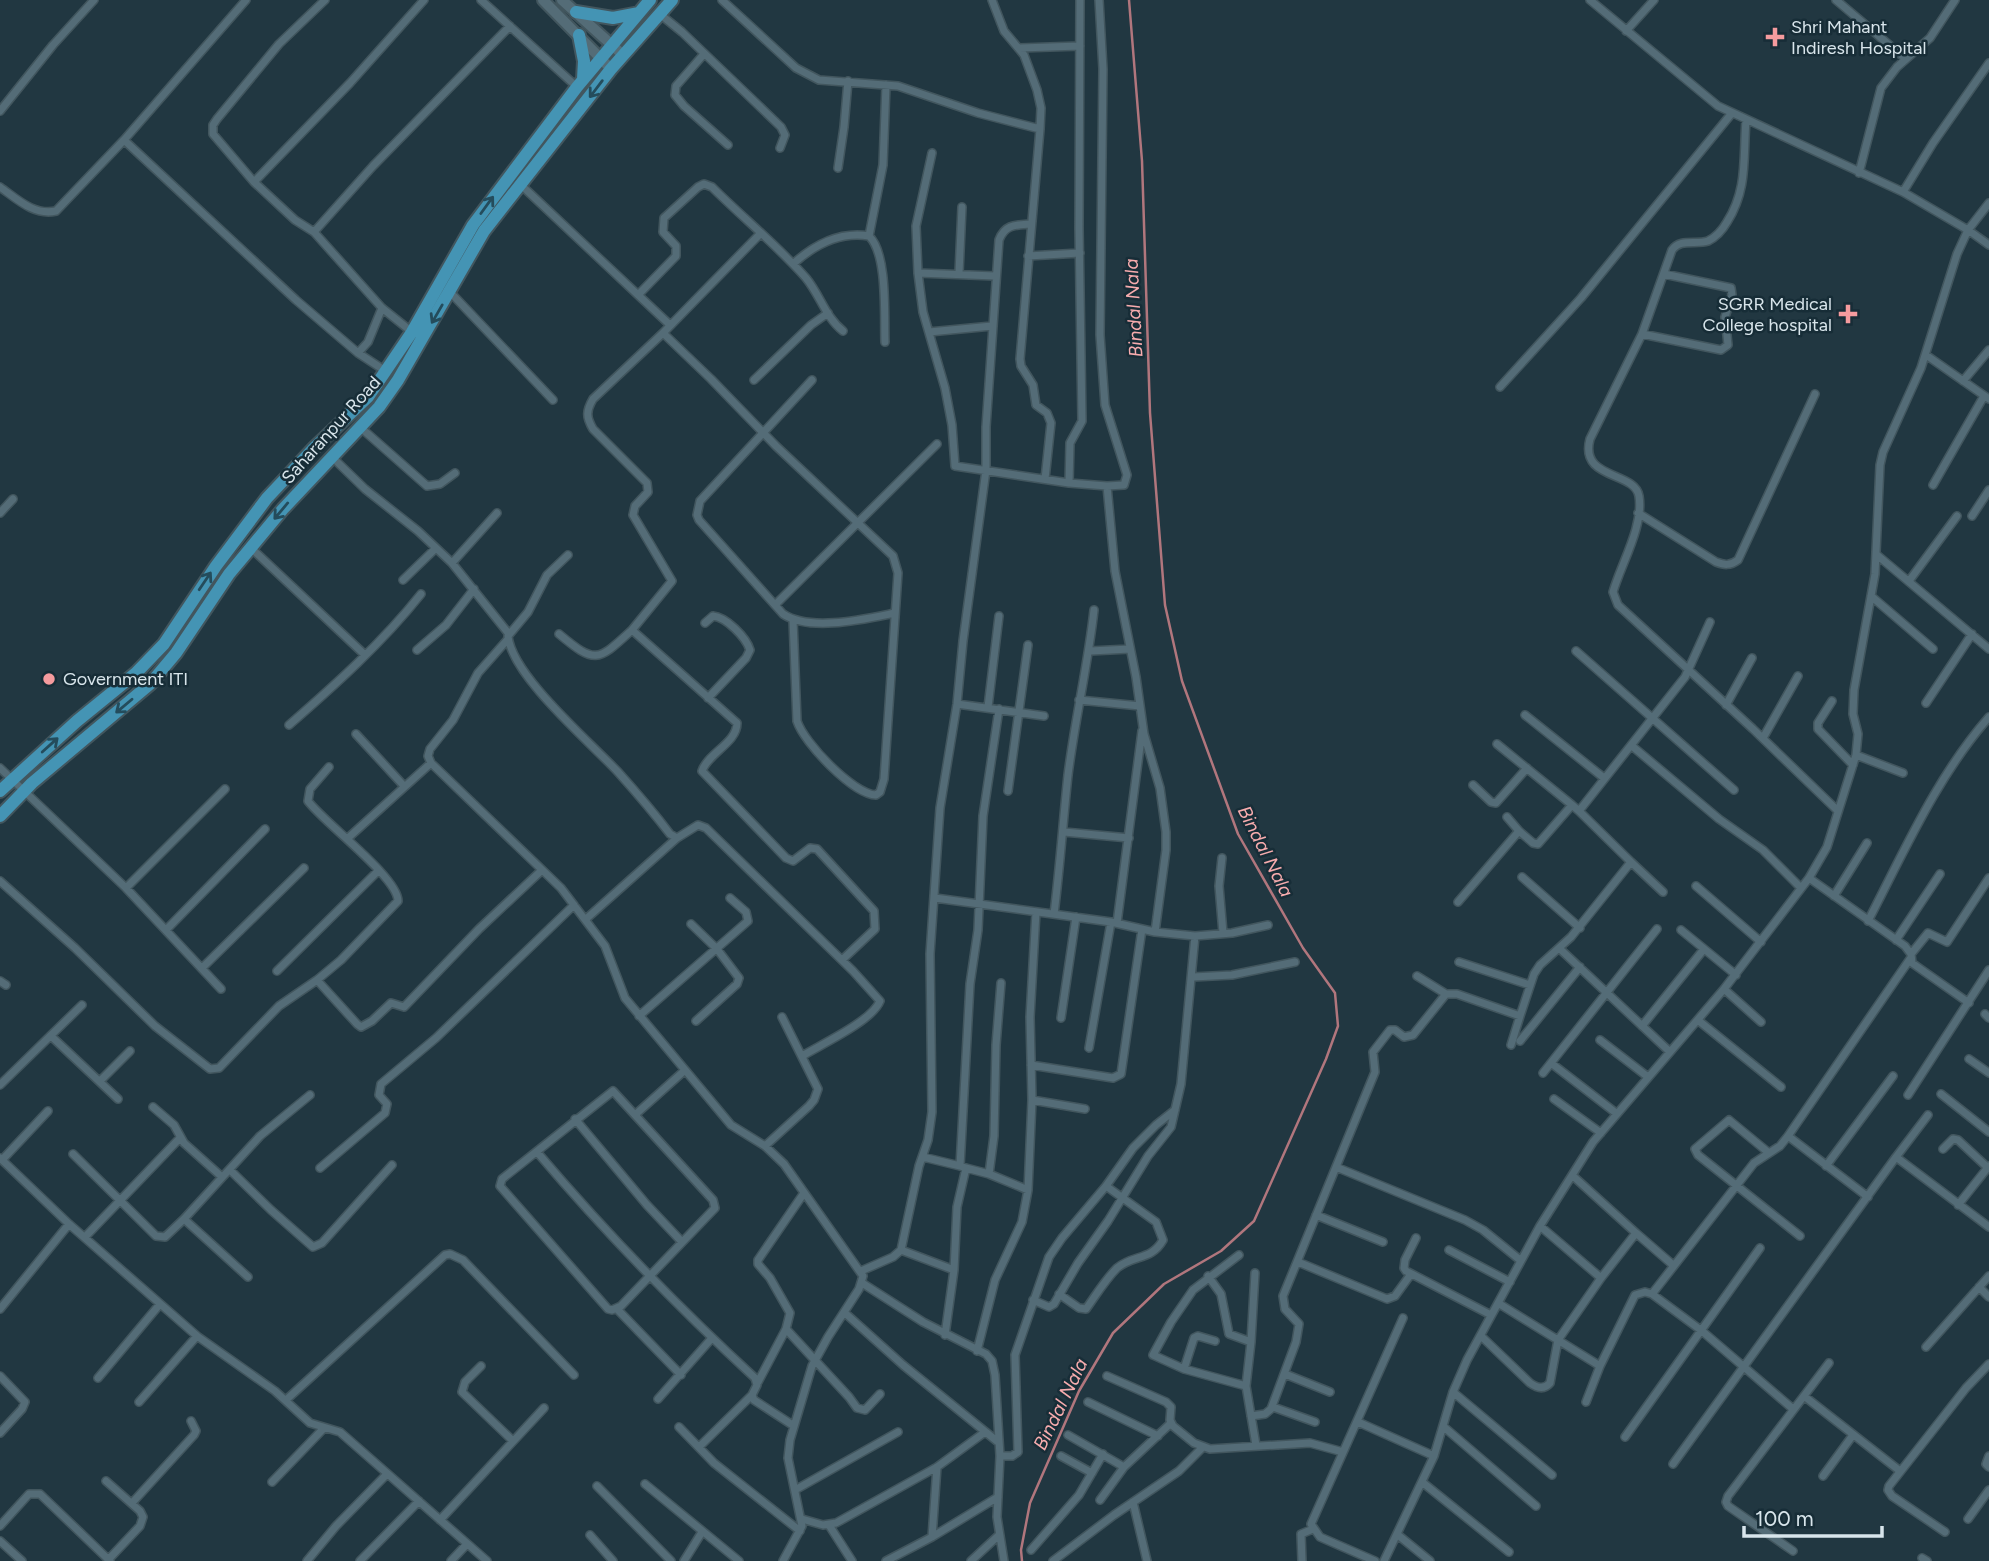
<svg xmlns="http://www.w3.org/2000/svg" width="1989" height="1561" font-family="Figtree,sans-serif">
<rect width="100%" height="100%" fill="#213741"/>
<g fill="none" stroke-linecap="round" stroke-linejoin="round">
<path stroke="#b1767d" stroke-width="2.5" d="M1022,1561L1021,1550L1030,1503L1079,1391L1113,1333L1164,1284L1221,1251L1254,1221L1326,1059L1338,1026L1335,993L1303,948L1238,834L1182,681L1165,605L1150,413L1142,161L1129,0"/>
<g stroke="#42565e" stroke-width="10">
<path id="street" d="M325,0L279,44L217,119L213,125V134L254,182L295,220L314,232L382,308L412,332
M481,0L577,87
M722,0L796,68L819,80L898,86L978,113L1040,129
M992,0L1004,31L1024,55L1037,90L1041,108L1040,129L1020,359L1021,366L1033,385L1036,405L1047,413L1051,423L1045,479
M1099,0L1103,69L1100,335L1105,405L1127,475L1124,485L1107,486
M1590,0L1718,106L1903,192L1968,230L1989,245
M1836,0L1906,59
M661,15L682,32L781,127L785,135L780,148
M1626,31L1654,0
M1020,48L1080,46
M704,54L676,86L675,95L684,106L728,145
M0,111L53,45L94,0
M1746,120C1743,158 1748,189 1727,222C1723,229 1716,237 1708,241C1696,245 1680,238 1672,250L1642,334L1590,439C1579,480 1635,471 1639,496C1644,526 1621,564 1613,592L1618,605L1753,729L1838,811
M124,140L296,300L358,353L387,372
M932,153L916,226L918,273L923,312L945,388L952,425L955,466L1069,483L1107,486L1115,571L1136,677L1144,734L1160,788L1166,832V850L1155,932
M838,168L844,127L848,81
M1859,173L1881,88L1897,67L1930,38L1955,0
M254,182L350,83L424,0
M521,185L669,324
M0,187C17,199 34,216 56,211L124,140L246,0
M1903,192L1933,143L1989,63
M314,232L373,166L510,26
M761,233L663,333L593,399C586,411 586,417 593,429L647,483L648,492L635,506L633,515L672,581L632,630L737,723C737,743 708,753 702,771L786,858L793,861L810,848L817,849L874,911L875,929L842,960
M869,236L883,165L886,85
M1028,256L1080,253
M793,264C814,245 839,231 869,236C888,254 884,316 885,342
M918,273L995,276
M959,273L962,207
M450,292L553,400
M639,294L676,256V246L663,232L664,218L698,187L704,184L712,187C743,218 777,245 806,278C820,295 826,318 843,331
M929,332L992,326
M663,333L711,379L776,446L893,556L898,573L884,779L880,792L876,795C853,794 804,743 797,721L793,620
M1642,334L1721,350L1728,345L1725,317L1732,295L1731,288L1664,274
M358,353L368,342L382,308
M1926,355L1989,399
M754,380L811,325L828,313
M812,380L700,501L697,515L699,520L783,614C810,632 865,619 895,613
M1963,381L1989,350
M1500,387L1581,298L1732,113
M360,427L427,486L440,484L455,473
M331,456L365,489L418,531L452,563L509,634
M1069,483L1070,443L1082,421L1079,228L1080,0
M1933,485L1984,396
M0,513L13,499
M1638,513L1716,562C1724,565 1730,566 1738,560L1815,394
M1972,516L1989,490
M251,548L365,655
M568,555L547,575L528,612L508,636C512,676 590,742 618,772C636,792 654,813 670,834L677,838L698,825L706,828L853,971L880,1001C872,1021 822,1044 802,1056
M1877,555L1989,649
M452,563L497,513
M403,580L436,548
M1909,581L1957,516
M1871,596L1933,649
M776,604L937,444
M705,623L713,616C726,617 746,637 750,650L746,658L708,698
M559,634C596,665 598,661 632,630
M508,639L478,673L453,720L430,749L428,756L431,763L561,888L605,946L625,998L731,1125L765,1146L784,1164L863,1276L859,1289L828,1337L812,1366L790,1440L788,1458L802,1526L783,1561
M417,650L446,625L474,589
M1090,651L1130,649
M1576,651L1734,790
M1079,700L1140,706
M1832,701L1818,723V729L1853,765
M1926,703L1972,634
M957,704L1044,716
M1726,705L1752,658
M988,707L999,616
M1525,715L1604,778
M289,725C335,685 382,643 421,594
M356,734L404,786
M1763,738L1798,676
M1497,744L1572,805
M1632,746L1719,819L1763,850L1801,888
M1856,755L1903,773
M0,768L126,888L221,989
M1473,785L1491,802L1496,803L1527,768
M1008,791L1028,645
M1507,817L1519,831
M1064,832L1129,838
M348,838L431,763
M1222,858L1219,886L1223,933
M1631,862L1663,892
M1522,877L1580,928
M1809,878L1905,946L1911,954L1912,963L1969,1003
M0,881L75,948L155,1026L210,1069L219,1068L279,1006L317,980L341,960L398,901C398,877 323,822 308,801L310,789L329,767
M1696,886L1761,942
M126,888L225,789
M1834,896L1867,843
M935,898L1111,922L1155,932L1195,936L1232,933L1268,925
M1458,902L1519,831L1533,843L1538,844L1572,805L1579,811L1685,677L1710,622
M1054,914C1060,867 1063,821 1068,775C1075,719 1088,665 1094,610
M586,919L677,838
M1868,921C1904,852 1937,776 1989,717
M1117,923L1142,731
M691,924L717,949L739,978L737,984L696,1021
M166,930L265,829
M1681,930L1736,975
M1896,940L1940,874
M1560,949L1670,1052
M1911,954L1928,933L1947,942L1989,878
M1459,962L1530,985
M202,968L304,868
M277,971L378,871
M1417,976L1446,994
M1193,977L1232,975L1295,962
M317,980L357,1024L361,1027L372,1021L391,1003L404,1007L479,929L542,870
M0,981L6,985
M1724,989L1761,1022
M1985,1014L1989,1018
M639,1016L748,921L746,912L730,898
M1061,1018L1076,917
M1699,1021L1781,1087
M1642,1026L1704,949
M51,1036L118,1099
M1600,1040L1648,1077
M1520,1041L1580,967
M1511,1045L1520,1016
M1089,1048L1111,922
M1969,1059L1989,1073
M1551,1063L1616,1113
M1031,1065L1113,1078L1121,1074L1142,929
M1543,1073L1657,929
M100,1081L130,1051
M0,1085L82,1005
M613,1091L713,1200L715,1208L621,1306L612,1310L608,1309L500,1186L502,1179Z
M1941,1094L1989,1132
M1908,1095L1989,970
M1554,1099L1601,1133
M1032,1100L1085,1109
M153,1107L174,1125L184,1143L222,1177
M636,1114L684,1071
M575,1119L647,1205L682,1242
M1788,1136L1868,1197
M765,1146L809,1106L814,1100L818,1089L782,1017
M1943,1149L1953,1139L1958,1140L1987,1167
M537,1152C605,1232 678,1307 755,1378L757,1385L752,1395L754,1400L794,1426
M1769,1153L1729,1120L1695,1149L1698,1155L1800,1236
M73,1154L156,1236L165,1237L184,1219L260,1136L310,1095
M923,1157L960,1166
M1896,1157L1928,1115
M0,1158L69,1224L197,1336L275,1391L310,1423L340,1432L487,1561
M2,1160L48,1111
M1826,1166L1893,1076
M1336,1167L1465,1220L1483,1230L1520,1260
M320,1168L385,1113L387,1104L379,1095L381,1084L436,1038L574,905
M966,1168L989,1174L1028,1190
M230,1170L271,1210L313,1247L322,1243L392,1165
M989,1174L994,1136L996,1045L1001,983
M1573,1176L1636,1233
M1958,1205L1989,1166
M1316,1215L1383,1242
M184,1219L248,1277
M1540,1226L1601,1278
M85,1237L180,1138
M1416,1238L1405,1260L1404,1268L1406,1271L1491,1315
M901,1250L954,1270L957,1207L966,1168L960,1166L970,984L978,930L983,816L999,709
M1449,1250L1510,1282
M1239,1255L1193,1290L1171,1322L1153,1355L1184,1369L1246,1386
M1298,1262L1387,1299L1395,1296L1411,1274
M861,1271L893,1257L901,1250L919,1166L928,1140L932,1112L930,954L940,808L957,704L963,641L986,470V427L999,240C1005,224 1016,225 1031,224
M1255,1273L1251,1342L1246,1386L1256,1445
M1208,1276L1221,1294L1229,1334L1251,1342
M862,1283L923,1322L986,1354L992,1361L995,1375L1000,1456L997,1517L1004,1561
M1979,1287L1989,1297
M1059,1294L1079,1308L1086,1309C1096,1295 1105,1280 1117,1268C1134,1254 1151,1261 1163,1240L1156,1222L1106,1186
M1033,1300L1049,1307L1054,1304L1078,1263L1108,1221L1148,1156L1171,1127L1181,1084L1195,936
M1498,1303L1600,1366L1635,1295L1645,1292L1652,1294
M0,1309L69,1224
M617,1309L681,1375
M845,1313L903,1365L998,1442
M786,1329L849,1397L857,1408L865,1410L880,1394
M945,1335L954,1270
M1481,1336L1530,1383C1537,1388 1544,1390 1550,1383L1558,1340L1601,1278L1636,1233L1673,1265
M1926,1347L1989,1276
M977,1351L995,1280L1022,1222L1028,1190L1032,1100L1030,1017L1036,912
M481,1366L465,1382L462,1392L513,1441
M1184,1369L1194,1338L1198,1336L1215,1341
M1285,1374L1330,1392
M0,1376L25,1402L22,1409L0,1433
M1107,1376L1166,1402L1171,1407L1170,1420L1173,1426L1194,1443L1210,1449L1310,1443L1343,1452
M98,1378L160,1304
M758,1382L786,1329L790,1313L770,1278L758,1264V1260L804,1193
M1453,1392L1552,1475
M1804,1396L1900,1471
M658,1399L712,1338
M286,1400L445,1255L450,1254L463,1260L574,1375
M139,1402L197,1336
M1088,1402L1158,1436
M1586,1402L1600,1366
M1273,1407L1315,1422
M1793,1409L1702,1331L1652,1294L1754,1163L1780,1146L1788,1136L1910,959
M1251,1416L1265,1414L1271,1409L1296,1342L1299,1324L1285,1309L1283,1296L1375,1072L1373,1052L1390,1030H1395L1404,1037L1413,1035L1446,994H1457L1520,1016L1534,974L1540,965L1571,937L1631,862L1579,811
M1358,1422L1434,1456
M679,1427L714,1463L800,1531
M1444,1427L1536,1506
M1068,1435L1124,1467
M1625,1437L1760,1248
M699,1447L752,1395
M1000,1456H1012L1018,1452L1015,1355L1049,1257L1062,1238L1106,1186L1133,1148L1156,1125L1175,1110
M1061,1456L1092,1473
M1989,1456L1986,1464L1989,1467
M1673,1464L1896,1157L1989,1227
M1823,1476L1853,1435
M106,1481L140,1511L143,1517L140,1526L108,1560
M272,1482L324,1428
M1422,1482L1509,1552
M645,1484L739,1561
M597,1486L671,1561
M795,1490L898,1432
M1100,1500L1124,1467L1171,1423
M1133,1502L1147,1561
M132,1503L194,1435L196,1431L191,1421
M802,1519L823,1525L836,1523L937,1467L985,1432
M1968,1519L1989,1490
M440,1520L544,1408
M829,1525L852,1561
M0,1526L29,1494H40L110,1561
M1945,1532L1892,1496L1888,1490L1889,1486L1966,1388L1989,1364
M590,1535L613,1561
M1398,1535L1430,1561
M932,1537L998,1497
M0,1541L22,1561
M1031,1550L1079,1495L1103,1454
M1793,1551L1728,1506L1726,1502L1728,1496L1829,1363
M1922,1558L1927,1561
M307,1561L336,1526L387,1474
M360,1561L419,1501
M451,1561L467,1544
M684,1561L702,1532
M886,1561L932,1537L937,1467
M971,1561L999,1535
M1053,1561L1114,1515L1179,1471L1203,1447
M1302,1561L1301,1534L1313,1529
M1375,1561L1320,1537L1311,1524L1403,1318
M1384,1561L1434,1456L1453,1392L1467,1360L1540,1226L1593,1142L1724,989L1809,878L1827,847L1856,755L1858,734L1853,714L1854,690L1875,574L1880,465L1883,452L1921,368L1957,254L1968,230L1989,203"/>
</g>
<g stroke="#42565e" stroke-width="14">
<path id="secondary" d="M543,0L611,69
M562,0L623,55"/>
</g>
<g stroke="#42565e" stroke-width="16">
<path id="primary" d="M576,12L613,18L639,13
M579,35L584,61L583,79
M0,791L77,721L136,673L164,644L216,566L267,498L315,447L368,397L412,332L473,225L577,87L650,0
M0,816L32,783L150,684L176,653L229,574L283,509L379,407L398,380L484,231L611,69L672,0"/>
</g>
<use href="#street" stroke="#546c77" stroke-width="7"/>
<use href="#secondary" stroke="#546c77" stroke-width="10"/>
<use href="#primary" stroke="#4494b4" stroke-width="12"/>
</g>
<defs><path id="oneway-shaft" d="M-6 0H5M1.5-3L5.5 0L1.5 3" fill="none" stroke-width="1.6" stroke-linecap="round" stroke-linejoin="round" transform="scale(1.75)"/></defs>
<g stroke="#244c5c">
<use href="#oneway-shaft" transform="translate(596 89) rotate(127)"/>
<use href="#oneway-shaft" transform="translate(487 205) rotate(-54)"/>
<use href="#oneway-shaft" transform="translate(437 314) rotate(120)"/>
<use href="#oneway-shaft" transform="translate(281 511) rotate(130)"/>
<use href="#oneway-shaft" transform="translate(205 581) rotate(-56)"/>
<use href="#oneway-shaft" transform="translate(124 706) rotate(140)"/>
<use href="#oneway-shaft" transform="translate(50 745) rotate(-42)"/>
</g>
<g fill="#f59b9e" stroke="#172d37" stroke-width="2.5">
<path d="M1771.5 26.5h7v7h7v7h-7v7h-7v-7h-7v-7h7z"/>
<path d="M1844.5 303.5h7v7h7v7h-7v7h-7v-7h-7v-7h7z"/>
<circle cx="49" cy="679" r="7"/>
</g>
<g text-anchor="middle" stroke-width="5" stroke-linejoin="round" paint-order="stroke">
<g font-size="18" fill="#d8e5eb" stroke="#172d37" text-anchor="start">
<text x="1791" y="33">Shri Mahant<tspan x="1791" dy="21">Indiresh Hospital</tspan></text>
<text x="1832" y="310" text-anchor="end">SGRR Medical<tspan x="1832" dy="21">College hospital</tspan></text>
<text x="63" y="685">Government ITI</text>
</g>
<g font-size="18" fill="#d8e5eb" stroke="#172d37">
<text transform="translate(331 430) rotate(-48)" y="6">Saharanpur Road</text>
</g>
<g font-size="19" font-style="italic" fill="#f7acae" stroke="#172d37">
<text transform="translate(1133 308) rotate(-93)" y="7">Bindal Nala</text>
<text transform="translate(1266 851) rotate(63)" y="7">Bindal Nala</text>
<text transform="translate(1060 1404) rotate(-64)" y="7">Bindal Nala</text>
</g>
</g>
<path d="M1744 1526v10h138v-10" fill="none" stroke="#d8e5eb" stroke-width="3.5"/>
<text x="1755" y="1526" font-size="21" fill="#d8e5eb" stroke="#172d37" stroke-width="5" paint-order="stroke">100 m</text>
</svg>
